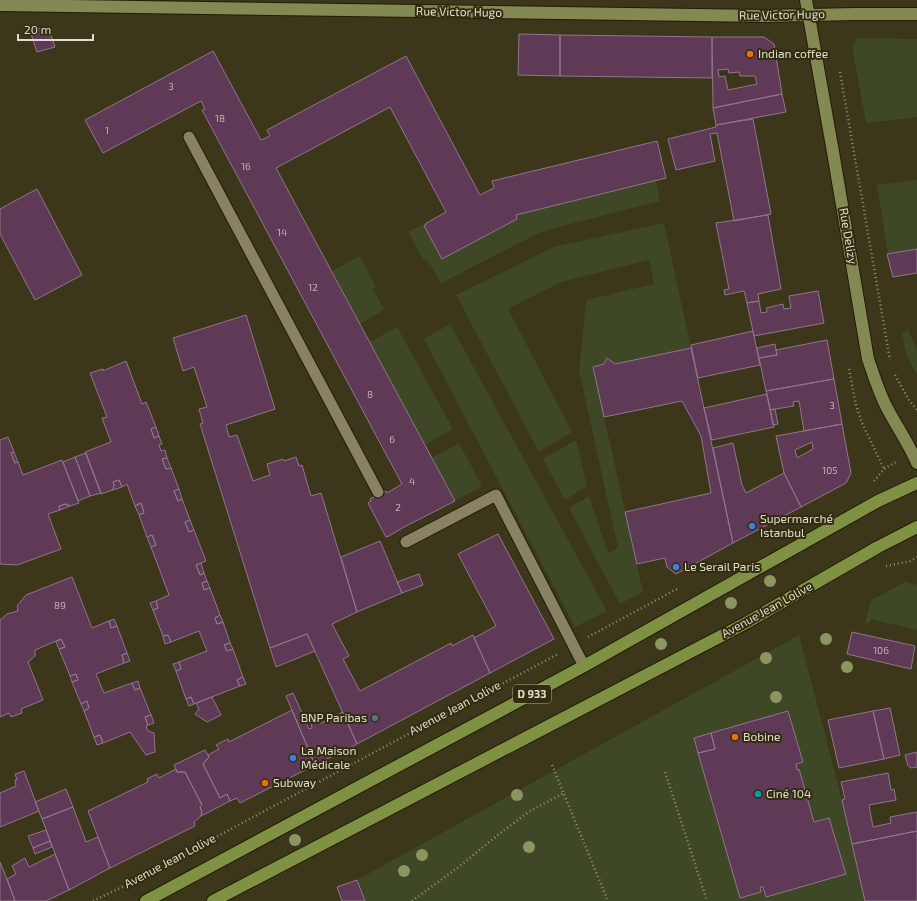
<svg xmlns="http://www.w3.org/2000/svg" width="917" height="901" font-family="'Exo 2',sans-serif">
<rect width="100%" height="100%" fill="#3c361a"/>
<path fill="#3f4826" d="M857,38L917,39V117L866,123L852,47Z
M917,180V249L888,254L877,185Z
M656,181L660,201L543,231L441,283L427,259L423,260L408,231L425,224L426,225L516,215Z
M664,223L691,348L615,364L607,358L604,364L593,367L643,592L620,604L569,508L589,496L608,553L618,548L579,370L586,300L654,284L649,260L561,282L508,309L572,432L539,452L456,295L553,247Z
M360,256L376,287L373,289L384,310L360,324L332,271Z
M450,324L607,611L575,627L424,339Z
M397,327L453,429L425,445L370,342Z
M908,329L917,350V374L907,357L902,334Z
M576,440L587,486L565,500L543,459Z
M459,443L482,486L455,501L432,458Z
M905,582L917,585V630L871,619L869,623H865L871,600Z
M799,635L842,800L865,901H365L357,880Z"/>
<path fill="#5e3a57" stroke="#90768b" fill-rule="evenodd" d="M29,28L49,29L55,47L37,52Z
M519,34L560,35V76L518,75Z
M560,35L712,37V78L560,76Z
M712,37H764L774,44L782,94L713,108ZM728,69L729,73L739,72L740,76H755L757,84L728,90L725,76L719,77L718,70Z
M213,51L261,140L270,136L267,130L406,56L480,195L494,188L492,181L657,141L666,178L516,215L517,219L442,259L424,226L426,225L425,224L446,212L390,107L276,168L455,501L404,527L389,536L386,537L368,503L371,501L370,499L386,491L387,493L402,484L202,110L205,109L201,101L103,153L85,120Z
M782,94L786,112L716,125L713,108Z
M753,119L771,214L734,221L717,133L710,134L715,161L676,170L668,139L716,127V125Z
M37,189L82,275L35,300L0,234V209Z
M768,215L781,289L758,294L759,301L747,303L744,291L725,295L724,290L729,289L716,223Z
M917,249V273L893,277L887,254Z
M818,291L824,323L754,336L747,303L759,301L761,313L767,312L766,308L783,304L784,309L791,308L789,296Z
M246,315L275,409L226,425L229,437L237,435L253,481L270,475L267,464L283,459L284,461L296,457L299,466L302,465L311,496L321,493L357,612L332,624L349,656L343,659L360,691L451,643L452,646L473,635L490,673L357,744L307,634L270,648L200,424L203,423L199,409L207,407L194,367L183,371L173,338Z
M753,331L760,365L698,378L691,345Z
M827,340L834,379L766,391L759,358L777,355L776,350Z
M775,344L777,355L759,358L757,348Z
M691,348L733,543L676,574L667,567L665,558L637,564L625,512L711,493L701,436L682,401L604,417L593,367L604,364L607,358L615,364Z
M126,361L142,404L146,402L156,427L151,429L154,438L159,436L162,444L159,445L161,451L165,450L167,458L162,459L166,469L171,468L179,489L174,491L178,501L182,499L190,520L185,522L189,532L194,530L206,561L196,565L200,575L204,573L207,581L202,583L204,590L210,588L220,615L215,618L217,624L223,622L230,643L224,645L227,651L233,649L243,677L237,680L240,686L194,704L191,697L186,699L176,671L181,669L179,662L207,651L199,631L171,642L168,635L163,636L153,610L158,608L156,601L169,595L151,547L156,545L152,535L147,537L139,515L144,513L141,503L135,506L127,484L122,487L119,480L113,482L114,485L113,490L101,494L85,452L111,442L102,418L107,417L90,373L103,369V371Z
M834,379L842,424L804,431L799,401L793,402L794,406L770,410L766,391Z
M767,394L774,427L712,440L704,408Z
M775,409L778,424L773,425L770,410Z
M842,424L851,473L846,483L801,507L784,473L776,436ZM812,442L813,449L797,458L795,450Z
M156,427L159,436L154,438L151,429Z
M8,437L14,452L11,453L15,463L18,462L23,475L62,460L79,503L70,506L66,504L59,506L60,510L48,514L61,549L17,565L0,564V440Z
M733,443L742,485L746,493L784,473L801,507L733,543L713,448Z
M14,452L18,462L15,463L11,453Z
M86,453L101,493L90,496L75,457Z
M75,457L90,496L78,501L63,462Z
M167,458L171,468L166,469L162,459Z
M119,480L122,487L113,490L114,485L113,482Z
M179,489L182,499L178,501L174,491Z
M141,503L144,513L139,515L135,506Z
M66,504L70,506L60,510L59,506Z
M190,520L194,530L189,532L185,522Z
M498,534L554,639L490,673L474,638L496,626L458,554Z
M152,535L156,545L151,547L147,537Z
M380,541L402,593L357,612L341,557Z
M201,563L204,573L200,575L196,565Z
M419,574L423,585L402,593L397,582Z
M72,577L92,628L109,621L111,628L117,626L127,653L122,655L124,663L96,674L104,693L132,683L135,690L140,688L151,715L145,717L148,725L146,726L148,731L154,733L155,752L146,755L130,732L103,743L100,735L94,737L84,711L89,708L87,701L81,704L72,682L78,680L76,674L70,676L59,649L65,647L61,639L35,650V656L28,662L43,700L21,709L22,713L11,717L9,713L0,717V620L7,614L18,611L17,606L26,595Z
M207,581L210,588L204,590L202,583Z
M156,601L158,608L153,610L150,603Z
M220,615L223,622L217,624L215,618Z
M114,619L117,626L111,628L109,621Z
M852,632L915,646L911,669L847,654Z
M307,634L315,651L276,667L270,648Z
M168,635L171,642L165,644L163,636Z
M61,639L65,647L59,649L56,642Z
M230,643L233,649L227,651L224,645Z
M127,653L130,661L124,663L122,655Z
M179,662L181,669L176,671L173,664Z
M76,674L78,680L72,682L70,676Z
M243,677L246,684L240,686L237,680Z
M138,681L140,688L135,690L132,683Z
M293,693L309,729L312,728L311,723L317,720L319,724L343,712L357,744L315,765L286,696Z
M191,697L194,704L189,706L186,699Z
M212,697L221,715L207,722L195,714L199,709L196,703Z
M87,701L89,708L84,711L81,704Z
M890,708L900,755L884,759L873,711Z
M292,710L315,765L240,803L237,798L230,801L227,794L220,798L203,764L209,757L208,755L219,749L216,745L228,739L229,742Z
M788,711L803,762L796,764L797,770L799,769L814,822L829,818L846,874L766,897L763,887H760L761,892L740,898L698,753L715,749L711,733Z
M873,711L884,759L839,768L828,720Z
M151,715L154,723L148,725L145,717Z
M711,733L715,749L698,753L694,738Z
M100,735L103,743L97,745L94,737Z
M205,750L209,757L203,764L220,798L227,794L230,801L201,816L202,812L200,807L202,805L185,772H177L174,765Z
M917,752V767L911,768L908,766L905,755Z
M176,769L177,772H185L202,805L200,807L202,812L201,816L194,822L195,826L110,868L88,811L148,782L147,779L157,774L159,778Z
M24,771L39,811L0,827V793L16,786L15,780H17L15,774Z
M888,773L891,790L894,789L896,800L869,805L873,827L891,823L890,817L917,812V831L852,844L842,800L845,799L841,782Z
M66,789L73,807L42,819L35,802Z
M73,807L86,842L98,837L110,868L69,890L42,819Z
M46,830L50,841L33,848L28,836Z
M917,831V901H865L852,844Z
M50,841L52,847L35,854L33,848Z
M55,854L69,890L46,901H15L7,879L16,874L12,866L25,858L29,867Z
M0,862L7,879L15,901H0Z
M357,880L365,901H342L337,887Z"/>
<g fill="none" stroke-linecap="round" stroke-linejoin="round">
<g stroke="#231d02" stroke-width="13">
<path id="lane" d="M189,137L378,492
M406,542L496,495L584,666"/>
</g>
<g stroke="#231d02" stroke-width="14">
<path id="secondary" d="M806,0L833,152L868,359C874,376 879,393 887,408C897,427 909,444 917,463
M0,5L764,16L856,14H917"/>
</g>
<g stroke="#231d02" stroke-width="14">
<path id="primary" d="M146,901L584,666L878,501L917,483
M213,901L746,623L878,547L917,527"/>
</g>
<path stroke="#948f79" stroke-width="2.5" stroke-dasharray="1 3" stroke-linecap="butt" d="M840,72L890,360
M849,369L856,405L862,423L884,469
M895,375L909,400L917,410
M874,481L884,469L896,462
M886,566L911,561L917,557
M588,637L677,589
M552,765L608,901
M665,772L707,901
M93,901L128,884L558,654
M412,901L460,866L499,834L530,811L564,793"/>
<use href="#lane" stroke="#888163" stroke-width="11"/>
<use href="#secondary" stroke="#848953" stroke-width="12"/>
<use href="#primary" stroke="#7f9243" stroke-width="12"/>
</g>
<g fill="#8d9561">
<circle cx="770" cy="581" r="6"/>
<circle cx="731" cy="603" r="6"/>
<circle cx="826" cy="639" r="6"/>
<circle cx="661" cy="644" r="6"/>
<circle cx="766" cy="658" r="6"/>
<circle cx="847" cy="667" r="6"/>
<circle cx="776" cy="697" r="6"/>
<circle cx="517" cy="795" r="6"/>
<circle cx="295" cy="840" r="6"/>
<circle cx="529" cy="847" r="6"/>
<circle cx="422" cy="855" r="6"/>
<circle cx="404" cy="871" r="6"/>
</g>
<g fill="#e8710a" stroke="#322c10" stroke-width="1.5">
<circle cx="750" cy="54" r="4"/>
<circle cx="735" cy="737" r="4"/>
<circle cx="265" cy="783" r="4"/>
</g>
<g fill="#3f7fe0" stroke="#322c10" stroke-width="1.5">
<circle cx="752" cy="526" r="4"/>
<circle cx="676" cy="567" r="4"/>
<circle cx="293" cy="758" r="4"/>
</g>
<circle fill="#5c6f8a" stroke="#322c10" stroke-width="1.5" cx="375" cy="718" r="4"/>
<circle fill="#0f9aa8" stroke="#322c10" stroke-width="1.5" cx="758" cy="794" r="4"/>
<g text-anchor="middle" stroke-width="4" stroke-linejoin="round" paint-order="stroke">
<g font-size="10" fill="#c0b4af">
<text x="171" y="90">3</text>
<text x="220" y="122">18</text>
<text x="107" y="134">1</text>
<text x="246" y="170">16</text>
<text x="282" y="236">14</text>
<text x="313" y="291">12</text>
<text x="370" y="398">8</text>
<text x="832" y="409">3</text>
<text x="392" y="443">6</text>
<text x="830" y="474">105</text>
<text x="412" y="485">4</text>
<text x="398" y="511">2</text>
<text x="60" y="609">89</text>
<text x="881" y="654">106</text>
</g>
<rect fill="#322c10" stroke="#aca894" stroke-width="1" x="513" y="685" width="38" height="18" rx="3"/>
<g font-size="11" font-weight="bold" fill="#e0ddcc">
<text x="532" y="698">D 933</text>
</g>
<g font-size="12" fill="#e0ddcc" stroke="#322c10">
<text transform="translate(459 12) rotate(1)" y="4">Rue Victor Hugo</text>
<text transform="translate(782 15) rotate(-1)" y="4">Rue Victor Hugo</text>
<text transform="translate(848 236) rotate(80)" y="4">Rue Delizy</text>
<text transform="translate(767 610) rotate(-29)" y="4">Avenue Jean Lolive</text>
<text transform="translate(455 708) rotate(-28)" y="4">Avenue Jean Lolive</text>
<text transform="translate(170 861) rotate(-28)" y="4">Avenue Jean Lolive</text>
</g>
<g font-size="12" fill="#e0ddcc" stroke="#322c10" text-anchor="start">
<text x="758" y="58">Indian coffee</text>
<text x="760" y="523">Supermarché<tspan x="760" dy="14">Istanbul</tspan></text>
<text x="684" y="571">Le Serail Paris</text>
<text x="367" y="722" text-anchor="end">BNP Paribas</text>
<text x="743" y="741">Bobine</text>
<text x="301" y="755">La Maison<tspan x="301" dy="14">Médicale</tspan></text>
<text x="273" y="787">Subway</text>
<text x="766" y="798">Ciné 104</text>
</g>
</g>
<path d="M18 34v6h75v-6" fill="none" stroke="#e0ddcc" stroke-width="2"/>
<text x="24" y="34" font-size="12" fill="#e0ddcc" stroke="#322c10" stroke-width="3" paint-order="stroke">20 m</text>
</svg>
